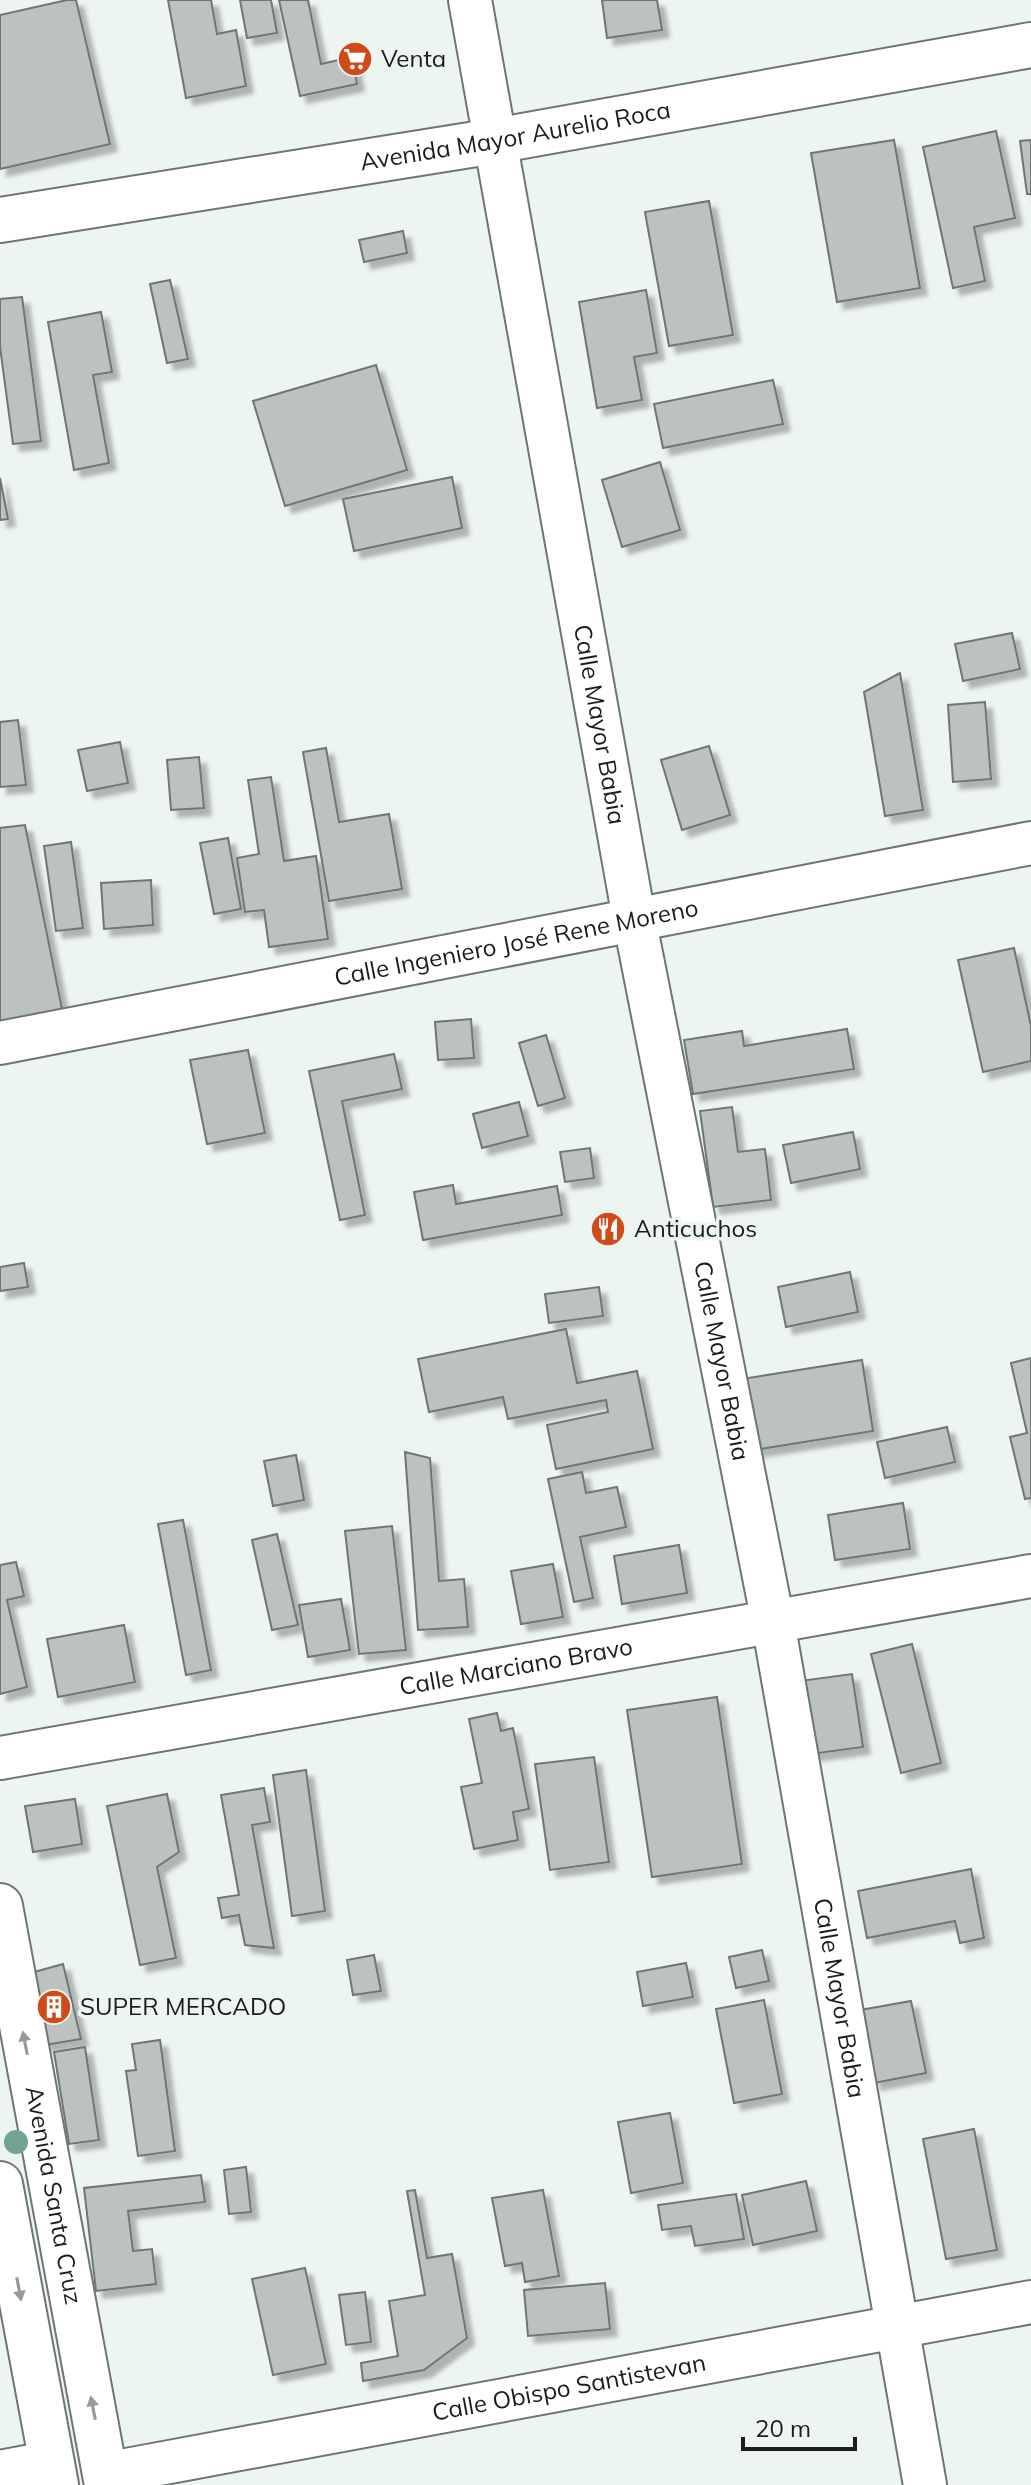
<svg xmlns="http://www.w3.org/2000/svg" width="1031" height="2485" font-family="Mulish,sans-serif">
<defs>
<filter id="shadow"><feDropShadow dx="7" dy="7" stdDeviation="2" flood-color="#0004"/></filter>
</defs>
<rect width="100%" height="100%" fill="#edf5f1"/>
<path fill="#bbc2bf" stroke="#707673" stroke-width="2" filter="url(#shadow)" d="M67,0H76L110,144L0,169V15Z
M168,0H211L217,34L236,30L246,86L186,98Z
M240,0H271L277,33L247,38Z
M279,0H308L321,64L352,57L357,84L300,96Z
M602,0H657L662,30L607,38Z
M996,131L1015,218L974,227L985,281L953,288L923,147Z
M894,140L920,288L837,302L811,153Z
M1031,140V194H1027L1020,141Z
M709,201L733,335L669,346L645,212Z
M403,231L407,253L364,262L359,240Z
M170,280L188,359L167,363L150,284Z
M646,290L657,353L634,357L642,400L597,408L579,302Z
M22,297L41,441L13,444L0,347V299Z
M101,312L112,372L93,375L109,463L74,470L48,322Z
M376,365L407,470L285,506L253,401Z
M773,380L783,424L663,448L654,404Z
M660,462L680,530L622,547L602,480Z
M452,477L462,528L354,551L343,499Z
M0,478L8,519L0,520Z
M1012,633L1020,669L963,681L955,644Z
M900,673L923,810L885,816L864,692Z
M985,702L991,779L953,782L948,705Z
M18,720L26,785L0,787V722Z
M120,742L128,783L87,791L78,750Z
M709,746L730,815L682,830L661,760Z
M326,748L339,822L389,814L402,889L329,901L303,752Z
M199,757L204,808L171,810L167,760Z
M271,777L284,861L316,856L328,939L269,947L264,910L245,912L237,858L259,854L248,780Z
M25,825L65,1024L0,1037V828Z
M228,838L241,909L214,914L200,843Z
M71,842L83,928L56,931L44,846Z
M151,880L153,925L104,929L101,883Z
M1014,948L1031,1026V1061L983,1072L958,960Z
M471,1019L474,1058L438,1060L435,1022Z
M847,1029L854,1069L693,1094L684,1040L742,1031L744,1046Z
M546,1035L565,1098L538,1106L519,1043Z
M248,1050L265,1133L207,1144L190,1060Z
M394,1054L402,1089L342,1101L365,1215L340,1220L309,1071Z
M519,1102L528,1136L482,1148L473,1114Z
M732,1107L738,1152L765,1149L771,1200L713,1207L700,1111Z
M853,1132L860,1169L791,1183L783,1145Z
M590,1148L594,1178L565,1182L560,1152Z
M453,1185L456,1204L557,1186L562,1215L423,1240L414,1192Z
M24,1263L28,1287L0,1291V1267Z
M850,1272L858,1312L786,1327L778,1287Z
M599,1287L603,1316L549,1323L545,1294Z
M566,1329L577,1383L637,1371L653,1449L556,1469L547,1425L608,1412L606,1400L508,1419L503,1397L429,1412L418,1359Z
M1031,1358V1498L1025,1499L1010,1437L1027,1433L1011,1363Z
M862,1360L873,1431L754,1450L742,1379Z
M947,1427L955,1462L885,1478L877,1442Z
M405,1452L430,1458L439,1581L464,1579L468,1627L418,1630Z
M296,1455L304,1500L273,1506L264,1461Z
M582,1472L586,1493L617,1487L626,1527L580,1537L593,1598L574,1602L548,1479Z
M903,1503L910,1549L835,1560L828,1515Z
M183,1520L211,1670L186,1675L158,1524Z
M392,1526L406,1650L359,1654L345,1531Z
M277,1534L298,1625L272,1630L252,1540Z
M679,1545L687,1593L622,1604L614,1556Z
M16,1562L24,1596L7,1600L27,1687L0,1694V1565Z
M553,1564L563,1617L521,1624L511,1571Z
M341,1599L350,1650L308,1657L299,1605Z
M124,1625L135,1682L58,1697L47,1639Z
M912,1644L941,1763L901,1773L871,1654Z
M852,1674L863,1747L811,1754L800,1681Z
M717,1697L742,1864L652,1877L627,1710Z
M497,1713L501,1731L513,1728L529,1809L513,1812L518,1840L474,1849L461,1787L482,1783L469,1719Z
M594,1757L609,1862L550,1870L535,1764Z
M306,1770L325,1911L292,1916L273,1775Z
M264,1788L270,1822L252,1825L274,1948L245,1945L239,1915L222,1918L218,1898L239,1895L221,1795Z
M167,1794L179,1852L157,1867L176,1958L140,1965L107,1806Z
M75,1799L82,1844L33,1852L25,1806Z
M971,1869L984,1938L960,1943L955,1921L867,1938L858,1891Z
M762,1950L769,1981L736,1988L729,1957Z
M374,1955L381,1991L353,1995L347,1960Z
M686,1963L693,1997L643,2006L637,1972Z
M63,1964L81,2039L45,2045L27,1974Z
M764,2000L782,2094L734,2103L716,2009Z
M911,2001L926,2073L874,2083L860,2010Z
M160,2040L175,2151L138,2156L126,2071L136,2070L132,2044Z
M85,2047L99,2140L69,2144L54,2052Z
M670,2113L683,2183L631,2193L618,2122Z
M974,2129L997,2250L946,2259L923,2139Z
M246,2167L251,2212L229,2214L224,2170Z
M201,2175L205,2202L128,2211L133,2251L152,2249L156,2284L96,2291L84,2188Z
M806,2181L817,2231L753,2245L742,2195Z
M415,2190L427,2258L452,2254L467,2338L424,2370L363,2381L361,2363L398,2356L389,2301L425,2295L407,2191Z
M543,2190L559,2276L525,2282L522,2263L505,2266L492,2198Z
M736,2194L744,2239L695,2246L691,2226L662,2230L658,2205Z
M305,2268L326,2364L273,2375L252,2279Z
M605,2283L610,2329L528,2336L524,2290Z
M365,2292L371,2342L346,2345L339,2295Z"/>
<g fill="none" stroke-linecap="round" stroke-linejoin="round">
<g stroke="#6f7672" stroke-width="46">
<g id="street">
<path id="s1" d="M470,0L634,918L773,1622L925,2485"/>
<path id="s2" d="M0,1043L1031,843"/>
<path id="s3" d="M0,1758L1031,1576"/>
<path d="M0,2472L52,2462"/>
<path id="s4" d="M105,2474L1031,2302"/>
</g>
</g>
<g stroke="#6f7672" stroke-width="48">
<g id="secondary">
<path id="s5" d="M0,220L495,141L1031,45"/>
<path id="s6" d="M0,1906L107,2485"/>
<path d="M0,2184L56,2485"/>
</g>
</g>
<use href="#street" stroke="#fff" stroke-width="42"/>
<use href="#secondary" stroke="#fff" stroke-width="44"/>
</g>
<circle fill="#73a392" cx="16" cy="2142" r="12"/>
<defs><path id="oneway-solid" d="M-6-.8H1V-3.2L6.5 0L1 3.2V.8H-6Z" transform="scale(2)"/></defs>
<g fill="#989999">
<use href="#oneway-solid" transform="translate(25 2043) rotate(-101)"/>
<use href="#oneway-solid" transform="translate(19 2289) rotate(79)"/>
<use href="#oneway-solid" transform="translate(93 2408) rotate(-101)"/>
</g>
<defs>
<g id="supermarket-disc" transform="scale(1.8)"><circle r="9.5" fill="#d14a19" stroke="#edf5f1"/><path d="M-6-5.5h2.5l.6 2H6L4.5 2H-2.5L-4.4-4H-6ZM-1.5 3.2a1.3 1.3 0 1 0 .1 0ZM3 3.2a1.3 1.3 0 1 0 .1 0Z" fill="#fff"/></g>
<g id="restaurant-disc" transform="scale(1.8)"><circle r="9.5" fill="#d14a19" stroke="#edf5f1"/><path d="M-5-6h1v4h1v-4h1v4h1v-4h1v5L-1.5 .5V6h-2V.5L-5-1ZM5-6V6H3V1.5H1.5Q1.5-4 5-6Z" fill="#fff"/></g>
<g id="building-disc" transform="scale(1.8)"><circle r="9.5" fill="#d14a19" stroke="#edf5f1"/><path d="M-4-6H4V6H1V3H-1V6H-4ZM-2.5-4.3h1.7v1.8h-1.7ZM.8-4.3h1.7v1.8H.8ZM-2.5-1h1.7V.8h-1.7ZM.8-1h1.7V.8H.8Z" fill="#fff"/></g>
</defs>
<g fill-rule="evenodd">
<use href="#supermarket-disc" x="355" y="59"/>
<use href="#restaurant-disc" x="608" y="1229"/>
<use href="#building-disc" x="54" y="2007"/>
</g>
<g text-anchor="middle" stroke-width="7" stroke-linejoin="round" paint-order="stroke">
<g font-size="24" fill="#1b1d1c" stroke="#edf5f1" text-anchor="start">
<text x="381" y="67">Venta</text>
<text x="634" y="1237">Anticuchos</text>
<text x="80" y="2015">SUPER MERCADO</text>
</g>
<g font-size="24" fill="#1b1d1c" stroke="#edf5f1">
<text dy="8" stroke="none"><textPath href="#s5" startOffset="522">Avenida Mayor Aurelio Roca</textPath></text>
<text dy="8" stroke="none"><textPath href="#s1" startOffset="736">Calle Mayor Babia</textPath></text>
<text dy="8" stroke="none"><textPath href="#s2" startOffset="526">Calle Ingeniero José Rene Moreno</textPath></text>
<text dy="8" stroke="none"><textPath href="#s1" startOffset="1384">Calle Mayor Babia</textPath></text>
<text dy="8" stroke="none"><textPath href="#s3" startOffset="524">Calle Marciano Bravo</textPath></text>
<text dy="8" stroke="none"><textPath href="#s1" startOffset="2032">Calle Mayor Babia</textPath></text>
<text dy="8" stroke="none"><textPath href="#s6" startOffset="294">Avenida Santa Cruz</textPath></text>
<text dy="8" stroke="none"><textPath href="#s4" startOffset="472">Calle Obispo Santistevan</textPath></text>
</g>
</g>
<path d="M743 2437v12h112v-12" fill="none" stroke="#1b1d1c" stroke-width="4"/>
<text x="755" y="2437" font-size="24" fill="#1b1d1c" stroke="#edf5f1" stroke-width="6" paint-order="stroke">20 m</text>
</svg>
